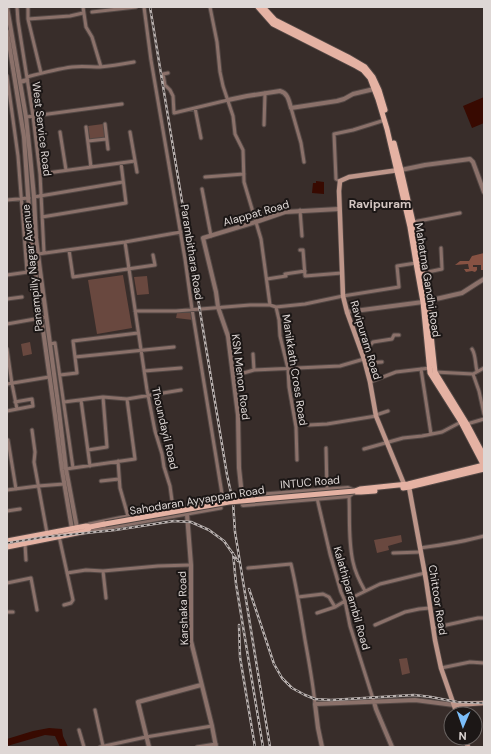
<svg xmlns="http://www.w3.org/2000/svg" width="491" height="754" font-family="'DM Sans',sans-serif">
<rect width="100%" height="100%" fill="#382d2a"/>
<path fill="#69483f" d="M103,124L105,137L103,138L90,140L88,126Z
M123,275L132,328L97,334L88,280Z
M147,276L149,294L137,295L134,277Z
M191,311L193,320L176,318L177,313Z
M30,342L32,354L23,356L21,344Z
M401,535L402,542L388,546L389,550L377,553L374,540Z
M407,658L410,673L402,675L399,659Z"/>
<path fill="#875243" d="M484,253V270H481V265H473V267H477V270L475,272L472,271L466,272L464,269H469L468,264L455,265L460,261H469L472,256Z"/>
<path fill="#380a01" d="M484,97V123L472,128L463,106Z
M316,181L324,182V194L312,193L313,183H316Z
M49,728L62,729L63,736L68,747H60L55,736L45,735L7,746V739L33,731Z"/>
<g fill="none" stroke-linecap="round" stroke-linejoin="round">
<g stroke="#534845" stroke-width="5">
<path id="minor" d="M17,7L18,21L33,116L40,174L44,253
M28,7V19L41,73
M83,7L86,27L92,37L101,67
M210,7L217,42L220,72L223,86L233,116L235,134L243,150L244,182L261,239L270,305
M92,12L136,7
M28,19L70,16L83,13
M168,73L163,74L165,85L170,90L173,96L174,113L228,100
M7,76L18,156L27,272
M27,77C42,73 57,69 72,67C82,66 91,67 100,67C112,66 123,64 134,62
M195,108L201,138
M291,108L301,143L304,162
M26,117L122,104
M105,124L108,149
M264,125L265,93
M86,127L91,167
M60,132L66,170
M130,132L137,172
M88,141L106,139
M40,174L135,161
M205,177L244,174
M340,181L336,179L334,134L353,130L385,120
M202,189L211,236
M34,197L123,182
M7,200L29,198
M300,210L302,236
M42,217L126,203L121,163
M413,222L460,213
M125,242L147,390L155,431L162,454L164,467L170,486L173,508
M69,250L73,277L155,265L153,255
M300,250H303L305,276L342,273
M38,254L125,242L181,232
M423,273L442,269L441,248
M7,275L35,271
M267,279L286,276L285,274L305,271
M7,299L22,297
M276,307L279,320L280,336L288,369L289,387L296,427L297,460
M135,311H176L250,305H270L276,307L305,304L343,296L399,287L397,266L416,263
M7,324L46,317
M50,344L55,343L73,468
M7,349L12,384L17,409
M472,349C476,355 475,364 477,371
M361,350L368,348L373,342L392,339L394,335H399
M253,354L254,370
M75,357L174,347
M365,363L382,362
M421,369L431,434
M144,371L181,368
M435,372L473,374L484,368
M473,374L479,391L484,414
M60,375L77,373L73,341L138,333
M233,376L254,370L340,366L364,359
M370,382L396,372L430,368
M7,384L49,377
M81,400L90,466
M64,402L103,397L127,399L181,390
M7,411L33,406L32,399L15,402
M376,415L388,411
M467,424L484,419
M309,425L327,424L376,416
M32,430L35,452L34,462L47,533
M7,440H8L16,489
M326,448L327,490
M364,449L403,438L422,436L442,432L461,422
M88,450L107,447L103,397
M118,461L120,488L128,516
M66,469L135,459L127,399
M101,481L119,479
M7,490L38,486L64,484
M349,496C350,517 348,540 353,562C355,572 360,582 365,591
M317,498L330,554L341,592L345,601L350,626L374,702
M7,511L20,509
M86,526L89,524L128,516L223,500L192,309L185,259L151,60L144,7
M87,531H92L221,508L220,504
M59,536L73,600L71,603L64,605
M25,544L26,560
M420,548C442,545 463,542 484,536
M393,553L421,552
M248,568L291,564C297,589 301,615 305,640C309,662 313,683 315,704
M103,571L106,598
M67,573L86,570L103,571L158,566L191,565
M7,583L31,578L37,610
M298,597L323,594L329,597L335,607L345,601L380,584L425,573
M7,612H13
M317,613L335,607
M375,625L405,612L419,609L430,608
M433,628L478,618H484
M441,668L470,662L484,663
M95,710L103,746
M79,730L84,747
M100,747L146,737L212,726
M197,747L216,744"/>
</g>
<g stroke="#534845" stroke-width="6">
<path id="tertiary" d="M7,7L26,117L30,155L34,197L36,238L40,270L58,403L66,469L77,528
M7,31L24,137L31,238L38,294L55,415L62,470L72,529
M20,82L27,80
M228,100L247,96L280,91C288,93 289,101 291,108L337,101L344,99L353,94L374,89
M401,170L425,165L470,159L473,162L484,192
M347,312L423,302L462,293L476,284L484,279
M243,496L348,488L355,491L349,496L243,505L239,468L238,415L228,336L218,307L216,292L203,238L256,222L285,212L339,209
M187,514L191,565V641L212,726L216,747
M374,702L376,709L392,747
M149,747L138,702L201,685
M322,747L318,728L315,704L415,700L454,705"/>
</g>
<g stroke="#534845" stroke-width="6">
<path id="secondary" d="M399,170L349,177L340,181L339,191L343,296L347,312L364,359L370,382L376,416L404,484
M409,487L426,580L435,640L441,668L457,714
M454,705L484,703
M465,738L468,747"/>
</g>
<g stroke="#534845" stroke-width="7">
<path id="primary" d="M258,7L273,24L356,66L363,70L370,78L378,99L387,129L410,227L416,263L423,302L430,373L461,422L484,466
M263,7L275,20L348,57L365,67L373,77L379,90L385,110
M394,143L401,170L413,222L428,301L432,344L435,372L467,424L484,456
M403,488L409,487L484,469
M355,491L360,489L408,484L484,465
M355,492H361L375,491
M7,541L86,526L90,527
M7,547L87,531L90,527L105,524"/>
</g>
<use href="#minor" stroke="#8b716a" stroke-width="3"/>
<use href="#tertiary" stroke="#8b716a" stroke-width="4"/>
<use href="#secondary" stroke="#be968a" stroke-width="4.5"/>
<use href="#primary" stroke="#e5b2a3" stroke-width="5"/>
<g stroke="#b9b1af" stroke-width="2.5">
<path id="rail" d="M150,7L227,475L233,502L235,532L270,747
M7,543L45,537L115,530L174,521L191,522L209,530L224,541L238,561
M233,553L236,584L263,747
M249,589L274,664L282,678L292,688L305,695L315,699L331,700L414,695L431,697L457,702L484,703
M239,625L240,657L255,747"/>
</g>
<use href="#rail" stroke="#1c1716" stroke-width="1" stroke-dasharray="3" stroke-linecap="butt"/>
<g stroke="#534845" stroke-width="7" stroke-linecap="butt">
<path id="primary-bridge" d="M105,524L229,502L355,491"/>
</g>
<use href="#primary-bridge" stroke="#e5b2a3" stroke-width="5"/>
</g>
<g text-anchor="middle" stroke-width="4" stroke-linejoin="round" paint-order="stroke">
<g font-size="11" fill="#ded7d5" stroke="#1c1716">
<text transform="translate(42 129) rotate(83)" y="4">West Service Road</text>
<text transform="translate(256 213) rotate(-16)" y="4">Alappat Road</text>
<text transform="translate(192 252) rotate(81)" y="4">Parambithara Road</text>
<text transform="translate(32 268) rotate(-96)" y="4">Panampilly Nagar Avenue</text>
<text transform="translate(428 280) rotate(81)" y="4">Mahatma Gandhi Road</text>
<text transform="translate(366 340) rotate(73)" y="4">Ravipuram Road</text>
<text transform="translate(295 370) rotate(81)" y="4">Manikkath Cross Road</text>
<text transform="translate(241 377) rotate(83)" y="4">KSN Menon Road</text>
<text transform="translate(165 428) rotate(77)" y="4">Thoundayil Road</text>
<text transform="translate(310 482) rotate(-5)" y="4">INTUC Road</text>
<text transform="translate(197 500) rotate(-9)" y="4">Sahodaran Ayyappan Road</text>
<text transform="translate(352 598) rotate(74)" y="4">Kalathiparambil Road</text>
<text transform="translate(438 600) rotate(81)" y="4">Chittoor Road</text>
<text transform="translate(183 608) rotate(-92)" y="4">Karshaka Road</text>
</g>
<g font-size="12" font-weight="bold" fill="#d3c6c2" stroke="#1c1716">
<text x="380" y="208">Ravipuram</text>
</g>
</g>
<rect width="491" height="754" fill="none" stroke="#ded7d5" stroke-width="16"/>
<g transform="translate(463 726) rotate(182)"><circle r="19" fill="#1c1716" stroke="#6a6462"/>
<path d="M0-3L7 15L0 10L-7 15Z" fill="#7cbef9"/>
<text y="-6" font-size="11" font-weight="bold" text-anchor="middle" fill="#ded7d5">N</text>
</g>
</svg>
